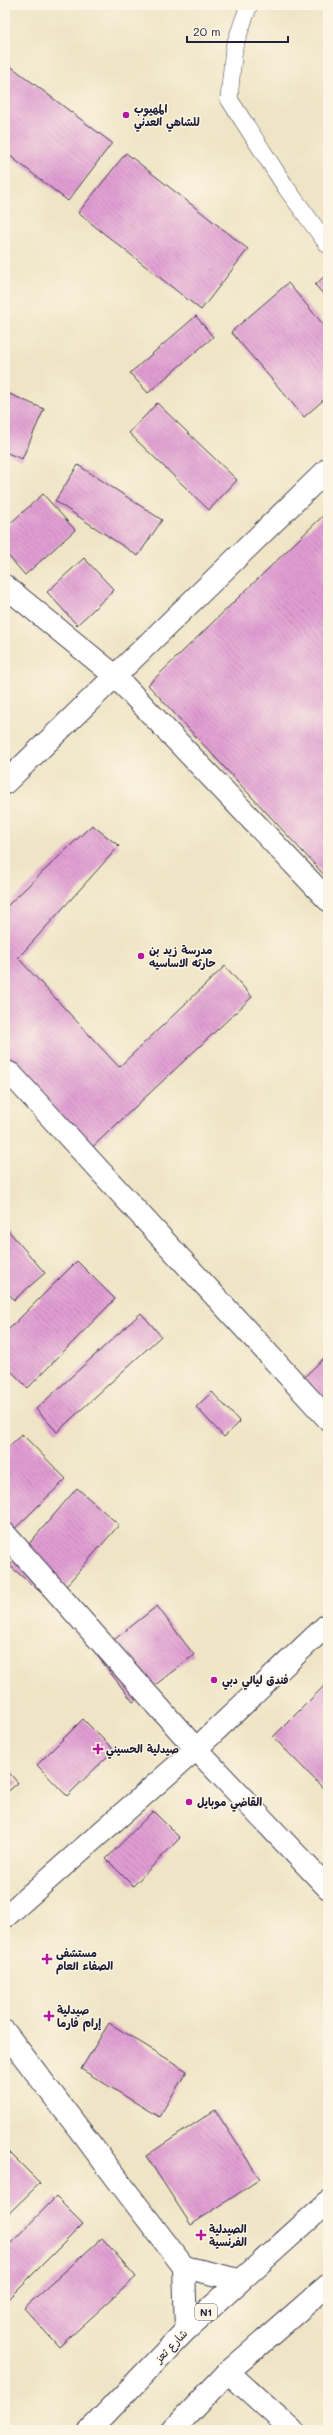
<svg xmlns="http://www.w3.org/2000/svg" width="333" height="2435" font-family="Mali,'Playpen Sans Arabic',sans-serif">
<defs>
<pattern id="building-back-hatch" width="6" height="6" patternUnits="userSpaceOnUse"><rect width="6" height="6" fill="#e19dd3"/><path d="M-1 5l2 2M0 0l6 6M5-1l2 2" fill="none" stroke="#b680ac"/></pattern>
</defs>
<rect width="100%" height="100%" fill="#fcf5e5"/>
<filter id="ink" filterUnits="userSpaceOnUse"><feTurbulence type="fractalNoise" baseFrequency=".025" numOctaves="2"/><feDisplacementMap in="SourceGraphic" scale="8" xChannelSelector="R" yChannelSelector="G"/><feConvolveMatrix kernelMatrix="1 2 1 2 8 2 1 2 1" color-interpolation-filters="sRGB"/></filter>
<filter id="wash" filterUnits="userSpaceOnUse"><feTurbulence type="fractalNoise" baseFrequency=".012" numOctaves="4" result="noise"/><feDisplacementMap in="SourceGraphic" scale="16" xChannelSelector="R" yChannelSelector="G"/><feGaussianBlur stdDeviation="0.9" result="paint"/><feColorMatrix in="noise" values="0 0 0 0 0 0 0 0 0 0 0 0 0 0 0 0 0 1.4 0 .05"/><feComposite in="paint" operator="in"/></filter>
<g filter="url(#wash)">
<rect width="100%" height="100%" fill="#efe4c5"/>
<g id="blocks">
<path fill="url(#building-back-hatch)" d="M5,62L112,143L68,201L5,152Z
M126,153L248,249L201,310L78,213Z
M328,273V299L315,285Z
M288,283L328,330V396L304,417L231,332Z
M196,316L213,337L148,393L130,373Z
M5,392L44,409L22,459L5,452Z
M157,403L237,480L209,510L129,433Z
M78,465L162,520L138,556L55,501Z
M43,494L75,530L25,575L5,552V528Z
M328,511V879L148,685Z
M84,558L114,590L77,625L47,592Z
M92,825L119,846L18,958L119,1067L225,966L252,997L85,1154L5,1068V908Z
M5,1227L45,1273L14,1300L5,1289Z
M77,1261L115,1299L28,1388L5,1365V1333Z
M141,1313L161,1336L57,1432L36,1409Z
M328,1354V1399L316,1410L294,1387Z
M212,1392L240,1422L224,1437L196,1407Z
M22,1434L66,1479L5,1538V1450Z
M77,1488L119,1525L52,1602L10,1566Z
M157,1606L194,1655L133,1702L96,1654Z
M328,1682V1793L273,1737Z
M83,1719L114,1750L67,1796L37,1765Z
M5,1768L18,1783L5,1794Z
M153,1811L180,1838L133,1886L106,1859Z
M109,2023L187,2071L159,2117L81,2069Z
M215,2110L260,2179L191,2225L146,2156Z
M5,2148L40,2183L5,2217Z
M56,2197L83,2224L5,2302V2249Z
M102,2238L136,2277L59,2347L24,2308Z"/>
</g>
</g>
<g filter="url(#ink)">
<use href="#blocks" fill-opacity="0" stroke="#413f50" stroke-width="1"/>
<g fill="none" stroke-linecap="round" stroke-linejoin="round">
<g stroke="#413f50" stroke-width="18">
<path id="lane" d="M249,5L234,47L229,99L287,189L328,245"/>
</g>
<g stroke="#413f50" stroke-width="24">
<path id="street" d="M5,586L114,675L328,900
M5,783L328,469
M5,1071L11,1074L328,1419
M5,1534L196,1749L5,1917
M328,1624L196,1749L328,1888
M5,2032L184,2267L186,2330
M184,2267L239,2280
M228,2372L292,2430"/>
</g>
<g stroke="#413f50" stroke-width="24">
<path id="highway" d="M90,2430L186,2330L328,2202
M173,2430L228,2372L328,2285"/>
</g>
<use href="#lane" stroke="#fff" stroke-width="17"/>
<use href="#street" stroke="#fff" stroke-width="22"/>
<use href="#highway" stroke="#fff" stroke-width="22"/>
</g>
</g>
<g fill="#b5179e" stroke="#fcf5e5" stroke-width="1.5">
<circle cx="126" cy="115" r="4"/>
<circle cx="141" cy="956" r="4"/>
<circle cx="214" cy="1680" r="4"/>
<path d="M96 1743h4v4h4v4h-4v4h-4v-4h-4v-4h4z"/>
<circle cx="189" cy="1802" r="4"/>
<path d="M45 1953h4v4h4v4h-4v4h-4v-4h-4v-4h4z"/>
<path d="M47 2010h4v4h4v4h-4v4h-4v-4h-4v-4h4z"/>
<path d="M199 2229h4v4h4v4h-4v4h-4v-4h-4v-4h4z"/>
</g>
<g text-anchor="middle" stroke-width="3" stroke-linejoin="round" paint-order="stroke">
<rect fill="#fcf5e5" stroke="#63616e" stroke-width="1" x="195" y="2304" width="22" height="16" rx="3"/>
<g font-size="10" font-weight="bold" fill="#22223b">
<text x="206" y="2316">N1</text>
</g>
<g font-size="11" font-weight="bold" fill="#22223b" stroke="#fcf5e5" text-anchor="start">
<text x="134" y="113">المهيوب<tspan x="134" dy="13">للشاهي العدني</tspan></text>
<text x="149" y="954">مدرسة زيد بن<tspan x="149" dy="13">حارثه الاساسيه</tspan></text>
<text x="222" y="1684">فندق ليالي دبي</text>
<text x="106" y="1753">صيدلية الحسيني</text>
<text x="197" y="1806">القاضي موبايل</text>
<text x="56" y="1957">مستشفى<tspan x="56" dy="13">الصفاء العام</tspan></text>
<text x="57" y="2014">صيدلية<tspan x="57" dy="13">إرام فارما</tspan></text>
<text x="209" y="2233">الصيدلية<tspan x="209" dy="13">الفرنسية</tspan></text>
</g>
<g font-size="11" fill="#22223b" stroke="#fcf5e5">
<text transform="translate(171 2346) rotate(-46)" y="4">شارع تعز</text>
</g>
</g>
<rect width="333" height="2435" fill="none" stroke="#fcf5e5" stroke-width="20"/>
<path d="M187 36v6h101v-6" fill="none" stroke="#22223b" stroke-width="2"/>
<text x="193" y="36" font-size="12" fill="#22223b" stroke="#fcf5e5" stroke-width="3" paint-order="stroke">20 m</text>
</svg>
